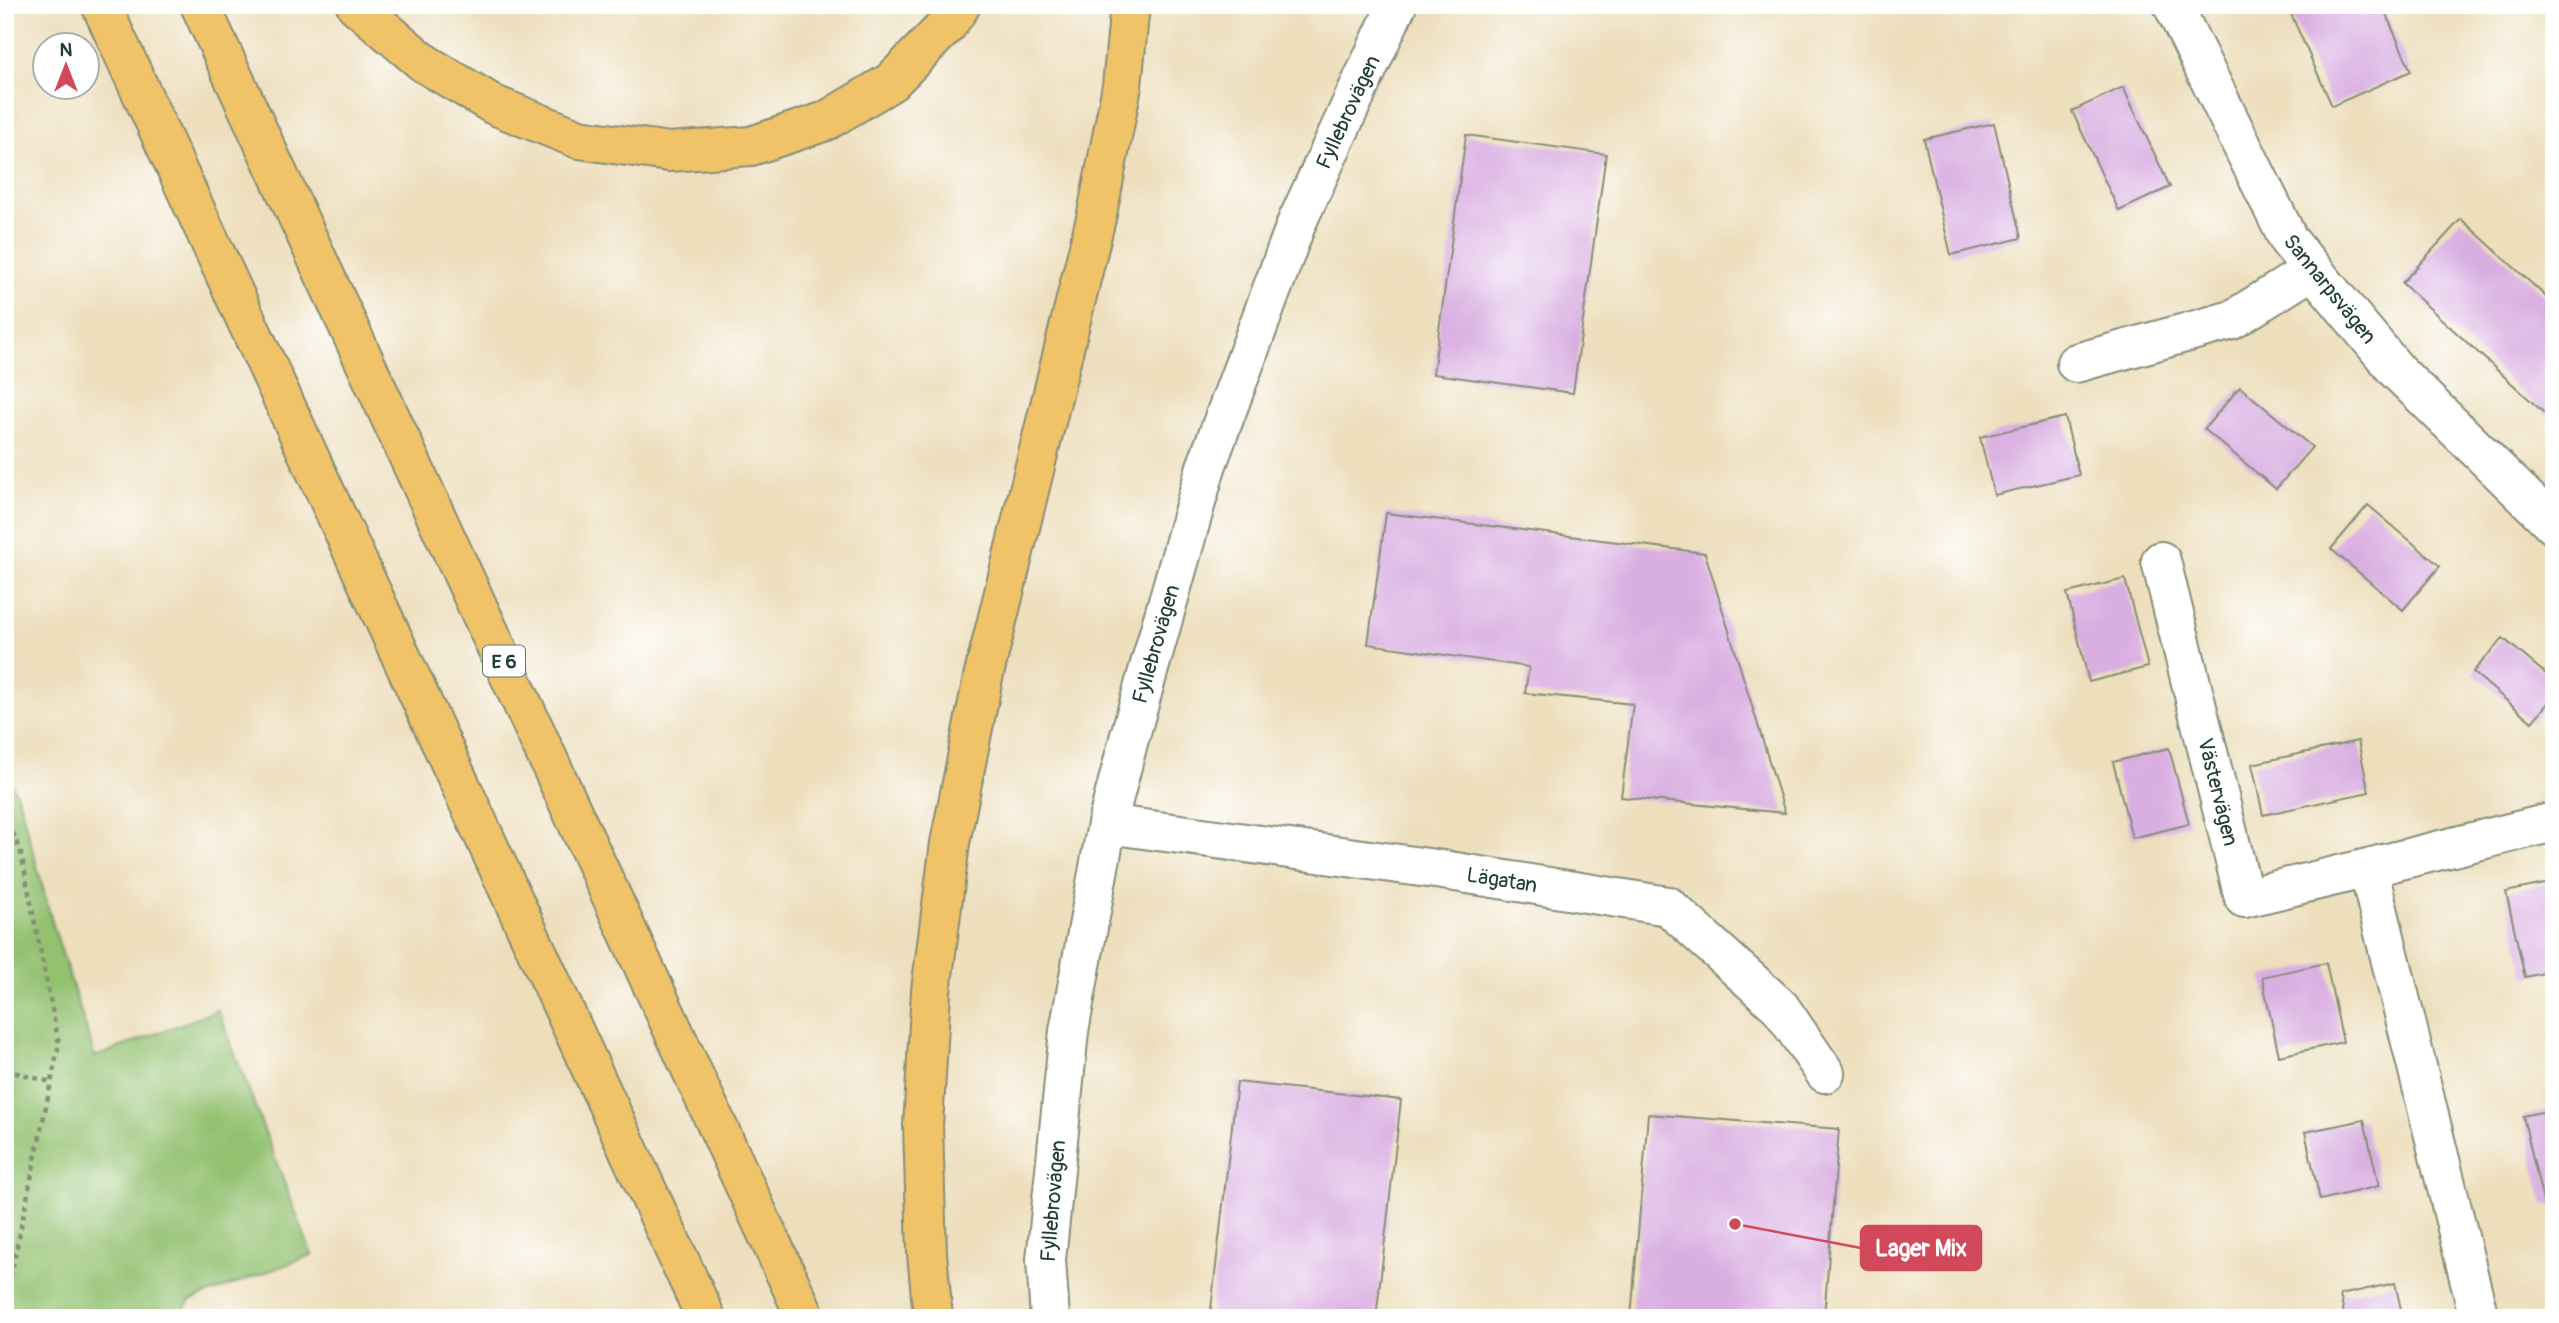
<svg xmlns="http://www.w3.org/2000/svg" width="2559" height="1323" font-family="Pangolin,sans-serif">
<rect width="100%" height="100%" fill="#fff"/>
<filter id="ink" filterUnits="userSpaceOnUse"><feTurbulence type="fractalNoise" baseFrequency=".0143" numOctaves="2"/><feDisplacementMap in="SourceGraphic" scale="14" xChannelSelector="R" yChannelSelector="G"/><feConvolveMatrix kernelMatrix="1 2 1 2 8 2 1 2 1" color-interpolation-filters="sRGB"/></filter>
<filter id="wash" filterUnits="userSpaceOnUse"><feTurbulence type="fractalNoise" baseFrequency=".00686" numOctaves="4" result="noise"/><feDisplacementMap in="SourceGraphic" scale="28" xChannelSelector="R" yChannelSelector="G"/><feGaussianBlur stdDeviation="1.57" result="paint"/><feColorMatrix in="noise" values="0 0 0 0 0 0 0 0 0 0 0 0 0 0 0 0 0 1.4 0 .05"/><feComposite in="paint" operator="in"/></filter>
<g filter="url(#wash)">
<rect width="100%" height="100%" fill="#eddebc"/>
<path fill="#93c170" stroke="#597f52" stroke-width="2" d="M5,769L19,800L52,922L95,1057L218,1010L312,1255L189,1301L179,1318H5Z"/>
<g id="blocks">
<path fill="#d9aee1" d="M2287,5H2382L2411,71L2332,106Z
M2123,87L2170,187L2119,211L2072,111Z
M1994,123L2021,238L1951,255L1924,139Z
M1466,135L1606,154L1573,393L1433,374Z
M2461,219L2554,304V422L2402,283Z
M2240,387L2312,447L2276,489L2204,429Z
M2065,417L2079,475L1994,495L1980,437Z
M2368,505L2440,566L2403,610L2331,549Z
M1386,513L1705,553L1785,813L1621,797L1633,704L1525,693L1529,667L1368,644Z
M2125,579L2148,667L2089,682L2067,593Z
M2503,638L2554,681V696L2532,722L2473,672Z
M2358,741L2369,792L2263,815L2252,764Z
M2169,748L2189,824L2132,838L2113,762Z
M2554,882V971L2525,977L2506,892Z
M2326,963L2343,1042L2279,1056L2262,977Z
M1237,1082L1401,1100L1376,1318H1210Z
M2554,1109V1203L2544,1205L2523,1116Z
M1648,1114L1839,1129L1824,1318H1631Z
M2364,1120L2379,1186L2320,1200L2305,1132Z
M2395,1283L2403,1318H2345L2340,1295Z"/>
</g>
</g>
<g filter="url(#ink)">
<use href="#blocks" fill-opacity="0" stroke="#868e78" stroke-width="2"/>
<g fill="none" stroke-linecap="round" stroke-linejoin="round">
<g stroke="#868e78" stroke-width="42">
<path id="minor" d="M2173,5L2289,241L2397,371L2554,525
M2076,363L2232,320L2312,270
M2161,561L2244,898L2368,868
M1107,824L1443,870L1668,906L1780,1007L1825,1073
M1050,1318L1046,1260L1069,1031L1107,824L1129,739L1206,467L1297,222L1397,5
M2479,1318L2368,868L2554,822"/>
</g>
<g stroke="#868e78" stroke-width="42">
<path id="highway" d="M101,5L706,1318
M200,5L806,1318
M356,5L424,63L494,105L579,139L669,152L751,146L826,121L891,82L948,24L961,5
M933,1318L927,1253L923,1126L931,991L950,843L983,678L1097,214L1122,86L1130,5"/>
</g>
<path stroke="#868e78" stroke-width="4.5" stroke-dasharray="5 5" stroke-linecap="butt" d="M5,814L21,853L59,1044L5,1304
M5,1070L51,1082"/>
<use href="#minor" stroke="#fff" stroke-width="38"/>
<use href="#highway" stroke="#f1c369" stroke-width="38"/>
</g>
</g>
<g text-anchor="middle" stroke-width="7" stroke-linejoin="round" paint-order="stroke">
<rect fill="#fff" stroke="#627771" stroke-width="2" x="483" y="645.5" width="42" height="31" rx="5"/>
<g font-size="19" font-weight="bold" fill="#1f3d34">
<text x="504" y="668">E 6</text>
</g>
<g font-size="21" fill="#1f3d34" stroke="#fff">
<text transform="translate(1348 112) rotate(-65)" y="7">Fyllebrovägen</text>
<text transform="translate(2330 289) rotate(51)" y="7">Sannarpsvägen</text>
<text transform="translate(1156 644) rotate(-74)" y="7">Fyllebrovägen</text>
<text transform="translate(2218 792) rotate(76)" y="7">Västervägen</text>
<text transform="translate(1502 880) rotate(9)" y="7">Lägatan</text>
<text transform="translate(1053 1201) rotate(-85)" y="7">Fyllebrovägen</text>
</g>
</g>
<path fill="none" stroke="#d1495b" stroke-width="2.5" d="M1735 1224L1861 1248"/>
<circle fill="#d1495b" stroke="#fff" stroke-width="2.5" cx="1735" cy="1224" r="7"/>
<rect fill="#d1495b" stroke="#d1495b" stroke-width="2.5" x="1861" y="1226" width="120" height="44" rx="7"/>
<g font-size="23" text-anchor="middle" font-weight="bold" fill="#fff">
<text x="1921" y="1256">Lager Mix</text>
</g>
<rect width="2559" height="1323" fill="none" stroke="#fff" stroke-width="28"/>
<g transform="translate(66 66)"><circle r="33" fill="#ffffff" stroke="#a5b1ae" stroke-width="2"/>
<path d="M0-5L12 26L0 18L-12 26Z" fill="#d1495b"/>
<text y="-10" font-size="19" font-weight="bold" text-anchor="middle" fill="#1f3d34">N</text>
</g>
</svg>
